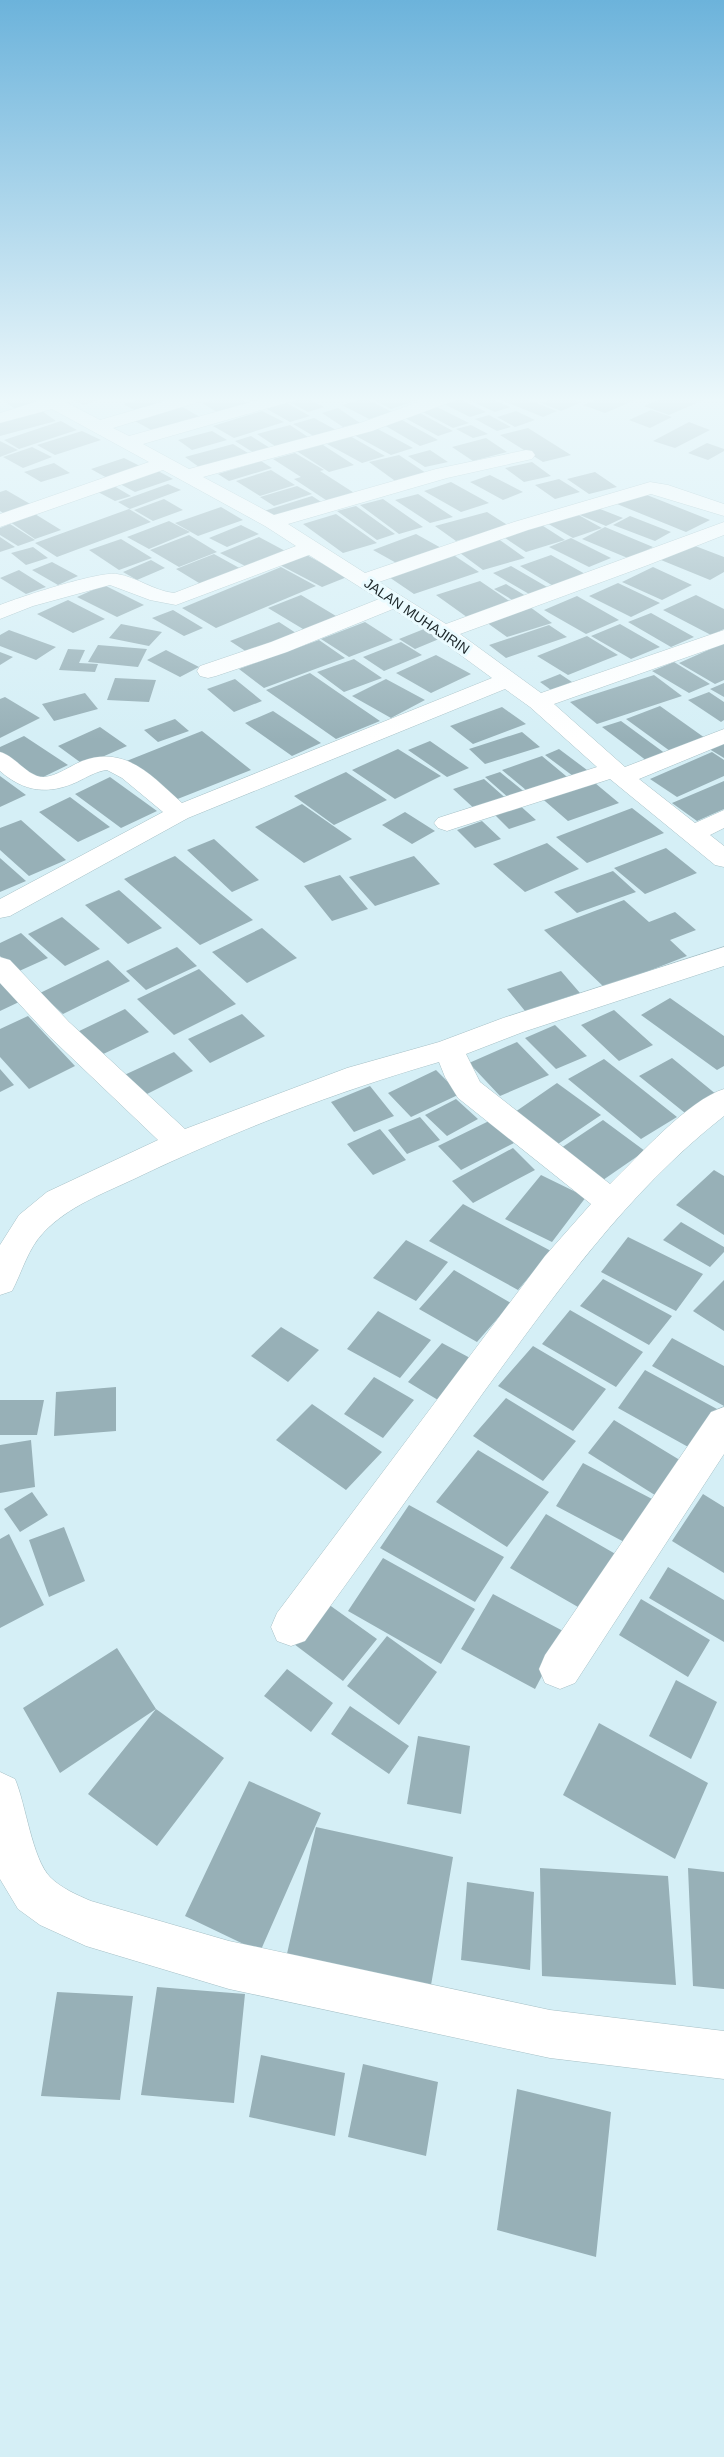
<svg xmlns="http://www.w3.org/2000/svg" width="724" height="2457" font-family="Arial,sans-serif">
<rect width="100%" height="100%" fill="#d5eff6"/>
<path fill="#97b0b7" d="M13,396H31L42,404L17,410L1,399Z
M64,396H110L84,405Z
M150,396H195L140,413L123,404Z
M228,396H234L250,404L220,414L202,403Z
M240,396H266L271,398L255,403Z
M366,396H418L424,398L391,409Z
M472,396H485L510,407L495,412L464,398Z
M491,396H518L557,411L543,417Z
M559,396H565L582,402L561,411L541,403Z
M605,396H645L605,413L583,405Z
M667,396H713L669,415L644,406Z
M305,397L324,407L308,412L289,402Z
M365,398L392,412L369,419L342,405Z
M280,399L310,416L290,422L260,405Z
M460,399L486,412L470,417L444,404Z
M179,405L200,417L155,432L133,420Z
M437,407L469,423L453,428L421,411Z
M338,408L360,423L343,427L322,413Z
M651,410L672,417L650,428L629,420Z
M42,411L56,421L0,436V422Z
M262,411L284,422L234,438L213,426Z
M516,411L535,420L515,427L497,417Z
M420,413L453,431L438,436L405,418Z
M489,415L511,427L497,431L475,419Z
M314,418L338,431L317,438L293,424Z
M402,420L438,440L420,446L384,425Z
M61,421L77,430L19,449L4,440Z
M689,422L710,430L675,448L653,441Z
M290,425L308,437L275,446L257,434Z
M471,425L488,434L473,438L456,429Z
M376,428L413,448L391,455L354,435Z
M528,428L571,455L543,462L500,435Z
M82,431L101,440L55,455L37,445Z
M212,431L227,440L192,450L178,440Z
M251,436L270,448L254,453L235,441Z
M350,436L385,456L362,463L327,444Z
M486,438L507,452L473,461L452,447Z
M0,441L18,450L0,457Z
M320,443L354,465L329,472L295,450Z
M707,443L724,449V451L708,460L688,453Z
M233,444L248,453L199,467L185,457Z
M32,447L52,457L23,468L3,457Z
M430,450L448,462L425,467L408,456Z
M295,453L324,470L320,471L359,496L332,504L294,479L301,477L273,459Z
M399,455L429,475L398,483L369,462Z
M124,458L142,467L109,479L91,469Z
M261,461L272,468L229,481L218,474Z
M532,462L551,476L524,482L505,468Z
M54,463L70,473L41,482L24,472Z
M271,470L295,485L260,496L236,481Z
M158,471L173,479L135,492L120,484Z
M595,472L617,487L589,494L567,479Z
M490,475L523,492L503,500L470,482Z
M559,479L580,492L555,499L535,485Z
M451,482L489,503L461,512L424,491Z
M168,484L181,490L130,509L118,502Z
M114,486L131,496L115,501L98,492Z
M297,486L312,494L274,506L260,497Z
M6,490L32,505L6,515L0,511V492Z
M642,493L710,520L686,532L617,504Z
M418,494L453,517L430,523L395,500Z
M312,496L326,505L277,520L264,511Z
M164,499L183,510L153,521L134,510Z
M383,499L423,527L399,534L360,505Z
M356,506L395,534L377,540L337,511Z
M221,507L243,520L198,536L175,523Z
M595,507L623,518L606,526L575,513L602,528L573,538L545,522Z
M129,509L151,522L57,557L35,543Z
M487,512L509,526L456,541L435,526Z
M35,514L61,530L35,539L10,522Z
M336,514L377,543L343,553L303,524Z
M630,516L671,532L655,541L613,525Z
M169,521L190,532L149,549L127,537Z
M10,524L32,538L35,540L18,546L0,535V528Z
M540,524L565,540L526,552L502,536Z
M241,525L259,534L227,547L209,538Z
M605,527L653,547L630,559L582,539Z
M416,534L443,549L400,565L373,550Z
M189,535L217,552L179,567L150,550Z
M0,537L15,547L0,552Z
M259,537L289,553L251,569L220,553Z
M497,538L525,558L483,570L456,550Z
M571,538L611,558L589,567L549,547Z
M121,539L152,558L119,570L89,550Z
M690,544L724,557V572L710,580L661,560Z
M33,547L48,558L26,565L11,553Z
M303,553L347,577L322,587L278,564Z
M214,554L243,570L204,586L176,569Z
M452,554L479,572L414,594L386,575Z
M551,555L587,575L555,587L520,566Z
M151,560L165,568L137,580L123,572Z
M52,562L78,576L58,585L32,570Z
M511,566L554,591L536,598L493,573Z
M281,567L316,586L216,628L182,608Z
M653,567L692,585L662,600L622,582Z
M19,570L46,587L26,594L0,578Z
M480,581L515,605L471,620L436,595Z
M618,583L660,603L631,617L589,596Z
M506,584L531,599L519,604L494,589Z
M104,585L144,605L117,617L77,597Z
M301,595L341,619L308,632L268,608Z
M696,595L724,609V629L711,635L663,610Z
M577,596L619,620L586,634L544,610Z
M68,600L105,619L73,633L37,614Z
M530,607L552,623L507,637L486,622Z
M173,610L203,628L184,636L152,618Z
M651,613L694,637L671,647L628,622Z
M279,622L299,635L250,654L230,641Z
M365,622L393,640L349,657L321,639Z
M121,624L162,632L149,646L109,638Z
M620,624L660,647L631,659L591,636Z
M549,625L567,637L506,658L489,645Z
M424,629L439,639L415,649L399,639Z
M9,630L56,647L36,660L0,646V635Z
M587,636L618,655L568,675L537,656Z
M319,640L345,658L264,688L239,669Z
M401,642L422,655L384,671L363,657Z
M724,643V680L715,684L679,663Z
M98,645L147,649L138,667L88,662Z
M68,649L85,650L79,663L98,664L95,672L59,670Z
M166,650L199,667L180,677L147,660Z
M0,652L13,657L0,665Z
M436,655L471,674L431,693L396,673Z
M354,659L382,678L344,692L317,672Z
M674,662L710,684L689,693L652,671Z
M310,673L336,691L380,721L336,739L266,690Z
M560,674L572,682L551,690L540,682Z
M654,675L682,696L597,724L570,702Z
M115,678L156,680L149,702L107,700Z
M235,679L262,701L234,712L207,689Z
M386,679L425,700L391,718L352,696Z
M724,683V697L710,689Z
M709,692L724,702V720L721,722L688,700Z
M85,693L98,709L54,721L42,704Z
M5,697L40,718L0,738V699Z
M660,706L705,738L670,751L626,719Z
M502,707L526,724L473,744L450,726Z
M273,711L321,743L292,756L245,723Z
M175,719L189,731L158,742L144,730Z
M621,721L666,754L647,761L602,727Z
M100,727L127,746L84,765L58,746Z
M202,731L251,770L170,802L124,762Z
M522,732L540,747L485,764L469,749Z
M24,736L68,765L39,779L0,753V747Z
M724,739V758L706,747Z
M430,741L469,768L447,777L408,750Z
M398,749L441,776L395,799L352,770Z
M559,749L591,773L577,779L545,755Z
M712,752L724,760V776L677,797L650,779Z
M542,756L572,781L532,795L502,770Z
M346,772L387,800L334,825L294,796Z
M500,772L527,794L511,800L485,777Z
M0,776L26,795L0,807Z
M110,777L157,811L121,828L75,794Z
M589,778L619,803L568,821L538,795Z
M484,779L510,802L478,812L453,789Z
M724,781V809L697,821L672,803Z
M70,797L110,827L78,842L39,812Z
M516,802L536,820L509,829L490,810Z
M302,804L352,839L304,863L255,827Z
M632,808L664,833L587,863L556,837Z
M405,812L435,831L412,844L382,825Z
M21,820L66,860L29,876L0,850V828Z
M482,821L501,839L475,848L457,830Z
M214,839L259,880L232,892L187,850Z
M547,843L579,869L525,892L493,864Z
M666,848L697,873L645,894L614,868Z
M175,856L221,894L253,920L200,945L124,879Z
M414,856L440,884L375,906L349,877Z
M0,858L26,881L0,892Z
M613,871L636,892L577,913L554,892Z
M340,875L368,909L332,921L304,886Z
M119,890L162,928L128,944L85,905Z
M624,900L649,922L675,912L696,930L670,940L687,956L605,988L544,930Z
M62,917L100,949L65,966L28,934Z
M262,928L297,958L247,983L212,952Z
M21,933L48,958L17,972L0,956V943Z
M177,947L197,966L146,990L126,971Z
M108,960L130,981L63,1014L40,993Z
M199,969L236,1004L174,1035L137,999Z
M561,971L580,993L525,1011L507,989Z
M0,983L19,1002L0,1011Z
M670,998L724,1036V1066L717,1070L641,1015Z
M125,1009L149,1032L95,1058L73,1034Z
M614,1010L653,1045L619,1061L581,1025Z
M242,1014L265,1036L210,1063L188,1039Z
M28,1016L75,1066L29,1089L0,1057V1029Z
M555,1025L587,1056L556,1069L525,1038Z
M517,1042L549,1075L500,1096L469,1063Z
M174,1052L193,1071L139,1098L120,1077Z
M672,1058L717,1095L685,1113L639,1076Z
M604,1059L628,1078L677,1117L641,1139L568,1079Z
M0,1069L14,1085L0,1092Z
M436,1070L460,1094L411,1117L388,1093Z
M557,1083L601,1115L558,1144L515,1112Z
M370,1086L394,1116L354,1132L331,1102Z
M456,1099L478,1119L447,1136L425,1115Z
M420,1117L440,1140L407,1154L388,1130Z
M491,1120L514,1143L461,1170L438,1146Z
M603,1120L645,1151L603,1180L561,1148Z
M380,1129L406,1160L373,1175L347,1144Z
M513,1148L535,1170L473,1203L452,1181Z
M714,1170L724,1176V1235L676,1205Z
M541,1175L586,1197L552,1242L505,1219Z
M463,1204L551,1251L518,1290L429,1241Z
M681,1222L724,1247V1252L710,1267L663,1240Z
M628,1237L703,1274L676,1311L601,1272Z
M406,1240L448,1262L416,1301L373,1278Z
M454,1270L511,1303L477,1342L419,1309Z
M603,1279L672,1316L649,1345L580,1306Z
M724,1280V1331L693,1311Z
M570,1310L643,1352L616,1387L542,1344Z
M378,1311L431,1340L400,1378L347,1349Z
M281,1327L319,1350L288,1382L251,1356Z
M672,1338L724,1366V1406L652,1366Z
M442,1343L472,1359L438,1400L408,1382Z
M533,1346L606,1389L573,1431L498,1386Z
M645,1370L717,1409L690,1448L618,1408Z
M374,1377L414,1400L383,1438L344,1414Z
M116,1387V1431L54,1436L56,1392Z
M506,1398L576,1441L543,1481L473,1436Z
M0,1400H44L37,1435H0Z
M312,1404L382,1452L346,1490L276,1440Z
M614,1420L683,1462L658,1497L588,1453Z
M31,1440L35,1487L0,1493V1445Z
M478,1450L549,1492L507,1547L436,1502Z
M583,1463L654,1500L628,1544L556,1506Z
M32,1492L48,1515L20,1532L4,1509Z
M703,1494L724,1507V1573L672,1541Z
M409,1505L504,1557L475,1602L380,1548Z
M546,1514L619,1556L585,1611L510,1568Z
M64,1527L85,1581L49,1597L29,1540Z
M9,1534L44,1605L0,1628V1539Z
M383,1558L475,1609L441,1664L348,1611Z
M668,1567L724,1600V1642L649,1598Z
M493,1594L565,1632L535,1689L461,1649Z
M641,1599L710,1640L688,1677L619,1635Z
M328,1604L377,1639L343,1681L294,1644Z
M387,1636L437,1672L399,1725L347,1686Z
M117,1648L156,1709L60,1773L23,1708Z
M287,1669L333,1703L311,1732L264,1696Z
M676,1680L717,1702L691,1759L649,1736Z
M350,1706L409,1746L389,1774L331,1734Z
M156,1709L224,1758L157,1846L88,1794Z
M599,1723L708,1783L675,1859L563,1795Z
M418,1736L470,1746L461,1814L407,1804Z
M249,1781L321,1813L260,1952L185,1916Z
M316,1827L453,1857L430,1991L286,1958Z
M540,1868L668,1876L676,1985L542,1976Z
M688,1868L724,1872V1989L693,1986Z
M467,1882L534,1892L530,1970L461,1960Z
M157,1987L245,1994L234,2103L141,2095Z
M57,1992L133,1996L120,2100L41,2096Z
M261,2055L345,2073L335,2136L249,2117Z
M363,2064L438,2082L426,2156L348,2137Z
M517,2089L611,2112L596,2257L497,2230Z"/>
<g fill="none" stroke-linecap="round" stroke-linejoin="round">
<g stroke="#a6c0c6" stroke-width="1">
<path id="minor" d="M34,396H54L100,420L182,396H208L205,400L113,428L129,436L273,396H299L296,400L143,444L189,469L360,423L435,396H459L456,400L372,431L203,477L274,515L436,469L526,450L532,451L535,455L532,459L447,478L288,524L365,573L514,522L650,482L668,485L724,504V516L651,494L528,530L379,582L446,624L724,522V535L648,565L460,634L541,693L724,630V644L554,704L625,767L724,729V744L639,779L695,823L724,810V828L710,835L724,846V867L715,865L610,779L456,828L447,831L438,828L434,823L438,818L597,767L530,707L505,689L188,818L10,916L0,918V899L163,812L122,778L107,770C97,771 87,777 77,782C48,795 24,792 0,771V752C16,756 27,777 44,777C57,776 70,766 82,761C126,745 152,776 182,803L492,678L436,637L393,609L287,652L216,676L208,678L200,676L197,671L200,666L271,642L379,599L309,555L176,605L150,600L110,585L33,606L0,619V605C20,597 99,571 117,574C137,577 154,591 174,593L296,546L265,526L163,470L0,527V514L149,462L52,409L0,423V413L39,401Z
M724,947V966L523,1032L466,1054L480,1082L610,1184C638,1157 688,1100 724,1089V1116C626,1193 556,1293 483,1393C424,1476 365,1558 305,1641L291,1646L277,1641L271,1627L277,1613L545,1256L591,1204L458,1098L445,1077L439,1062C335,1092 232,1132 134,1179C102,1194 69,1206 44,1232C28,1248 22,1272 12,1291L0,1295V1245L19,1215L47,1192L158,1140L49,1036L0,983V957L10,960L69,1022L185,1129L347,1068L439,1042L503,1018Z
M724,1407V1454L575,1683L560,1689L545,1683L539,1669L545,1655L711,1412Z
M0,1772L15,1779C26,1805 32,1858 50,1877C61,1888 77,1895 91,1901L229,1941L550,2010L724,2031V2079L550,2058L229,1989L86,1946L40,1925L18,1909L0,1879Z"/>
</g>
<use href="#minor" fill="#fff" fill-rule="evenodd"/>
</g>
<linearGradient id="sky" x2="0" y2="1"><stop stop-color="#6cb3db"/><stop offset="0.54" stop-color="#ecf8fb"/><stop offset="1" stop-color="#ecf8fb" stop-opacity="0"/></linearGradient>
<rect width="724" height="740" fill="url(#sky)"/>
<g text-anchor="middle" stroke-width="6" stroke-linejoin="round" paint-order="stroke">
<g font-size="14" fill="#1c2629" stroke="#eafbff">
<text transform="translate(417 616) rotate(34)" y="5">JALAN MUHAJIRIN</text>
</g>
</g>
</svg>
